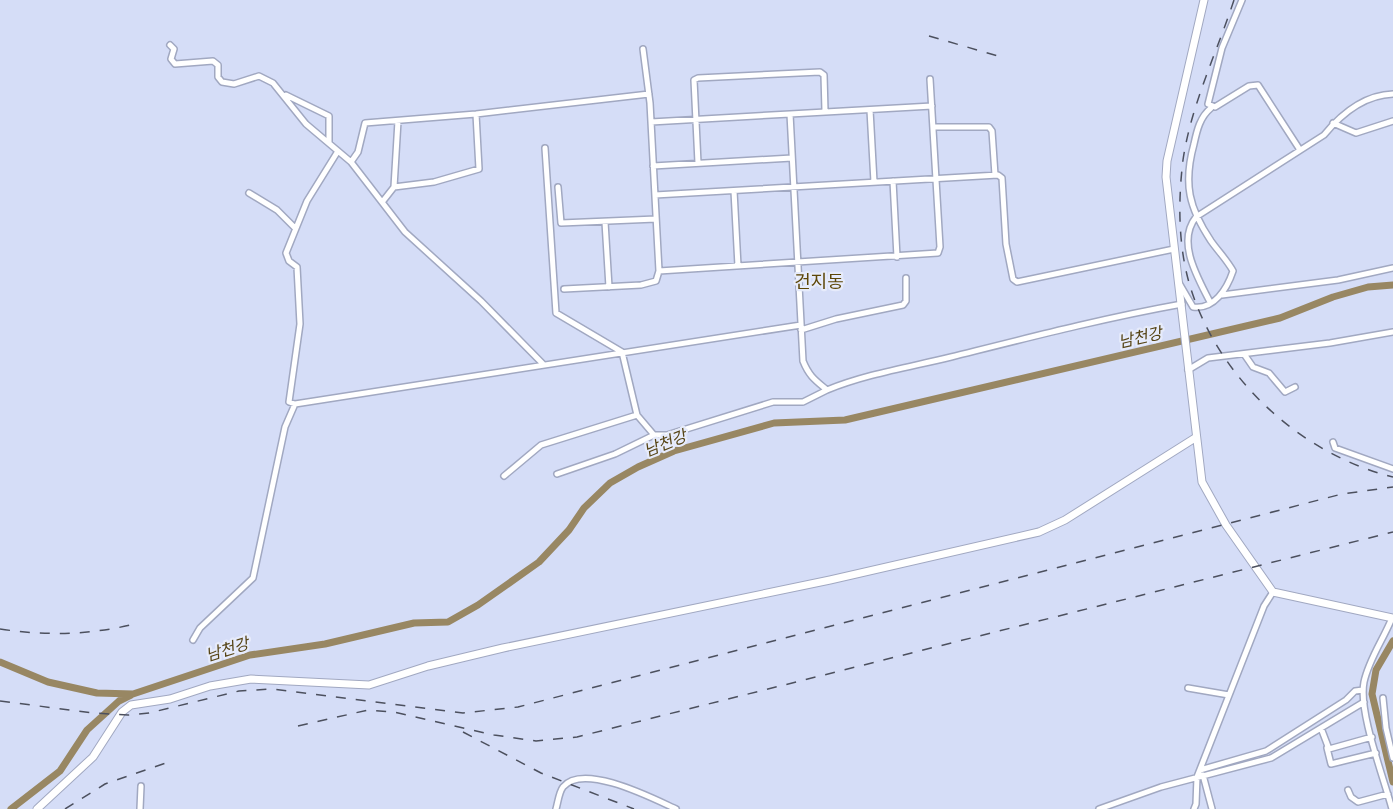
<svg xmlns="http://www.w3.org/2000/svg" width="1393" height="809" font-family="Barlow,'Noto Sans KR',sans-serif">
<rect width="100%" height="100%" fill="#d5ddf7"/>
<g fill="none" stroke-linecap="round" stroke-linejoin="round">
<path stroke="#988763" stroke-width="7" d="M1393,641L1376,670L1372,694L1393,782
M0,662L48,682L97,693L133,694L250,655L325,644L414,623L448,622L478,605L539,562L569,530L584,508L610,483L638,467L674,451L774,423L845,420L1280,318L1333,297L1368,287L1393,285
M11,809L60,771L87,730L119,701L131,695"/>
<g stroke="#a1a8c1" stroke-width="8">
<path id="minor" d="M1242,0L1222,48L1208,104L1215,107L1249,86L1258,85L1300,150
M170,45L174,49L171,59L175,64L213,61L218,65V77L222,82L234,84L259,76L273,83L306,124L351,162L405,232L481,301L543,364
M643,49L650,103L659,271L938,253L940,247L930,79
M286,95L329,116V142
M932,106L790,114L803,361C809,376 815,380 827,390C866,374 910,367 951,357C1027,338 1104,318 1182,304
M870,110L874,182
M651,122L790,114
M1333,123L1356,133L1393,121
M934,127H989L992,131L995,175
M545,148L556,313L622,352L637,415L654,435H667L773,402H803L827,390
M338,151L307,201L286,253L289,261L297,267L300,324L289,402L295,404L801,325
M351,162L358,152L365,123L476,114L649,94
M698,163L694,80L698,78L820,72L824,75L825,111
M653,166L792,158
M893,181L897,257
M394,187L398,121
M558,187L561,223L656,219
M734,191L738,266
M249,193L277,210L295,228
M655,195L998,175L1002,178L1006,244L1013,279L1017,282L1174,249
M383,201L394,187L434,182L479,169L476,114
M605,222L609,287
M1179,283L1193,307C1214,310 1227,289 1233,271C1227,260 1218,251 1211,241C1189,208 1183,184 1194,144C1197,130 1200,117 1211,108
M564,289L641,285L656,281L659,271
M1222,295L1338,280L1393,268
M1210,302C1198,278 1176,242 1196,217L1324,135C1342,113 1364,95 1393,94
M801,330L836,319L903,305L906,301V278
M1244,354L1253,367L1269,373L1285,392L1295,387
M1188,370L1208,358L1330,343L1393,332
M1333,442L1335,448L1393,469
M557,474L615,454L654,435
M504,476L541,445L637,415
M1392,618C1383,640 1369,659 1364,682C1358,712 1384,778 1392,809
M193,640L200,628L253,578L285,427L295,404
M1188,688L1229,695
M1383,698L1386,728L1393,758
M1321,728L1329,749L1372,737
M1327,748L1331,764L1376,753
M1200,770L1266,751L1346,700L1355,691L1363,690
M1203,775L1212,809
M1348,790L1351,797L1358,802L1388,794
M140,809L141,786
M556,809C558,802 559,792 563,787C583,762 654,799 676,809
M1099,809L1161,787L1271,758L1364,702
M1194,809L1196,804L1197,777L1264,606L1273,592"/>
</g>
<g stroke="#a1a8c1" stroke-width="9">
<path id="major" d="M1204,0L1167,161L1166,177L1202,482L1226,525L1273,592L1393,618
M37,809L93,757L122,712L131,705L170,699L210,686L251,679L369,685L428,666L503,648L830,580L1039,532L1065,520L1195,438"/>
</g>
<use href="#minor" stroke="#fff" stroke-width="5"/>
<use href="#major" stroke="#fff" stroke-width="7"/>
<path stroke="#4c505e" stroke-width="1.5" stroke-dasharray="10 10" stroke-linecap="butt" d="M1234,0C1217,52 1191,105 1183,160C1178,201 1178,246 1190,286C1218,378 1300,454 1393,477
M929,36L998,56
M0,629C47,636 89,635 135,624
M0,701L93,713L128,715L149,713L239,691L272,689L463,713L518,707L1342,494L1393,487
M298,726L368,710L394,712L494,735L536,741L577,737L1393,532
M463,732L541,773L634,809
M65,809L105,784L166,763"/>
</g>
<g text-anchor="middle" stroke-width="4.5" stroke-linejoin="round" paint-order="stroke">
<g font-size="16" font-style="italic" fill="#554314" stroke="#e6ebfb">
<text transform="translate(1140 337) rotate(-13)" y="6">남천강</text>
<text transform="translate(665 443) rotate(-22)" y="6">남천강</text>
<text transform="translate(227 649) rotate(-17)" y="6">남천강</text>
</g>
<g font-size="18" fill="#5d4607" stroke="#e6ebfb">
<text x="819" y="288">건지동</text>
</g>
</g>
</svg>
